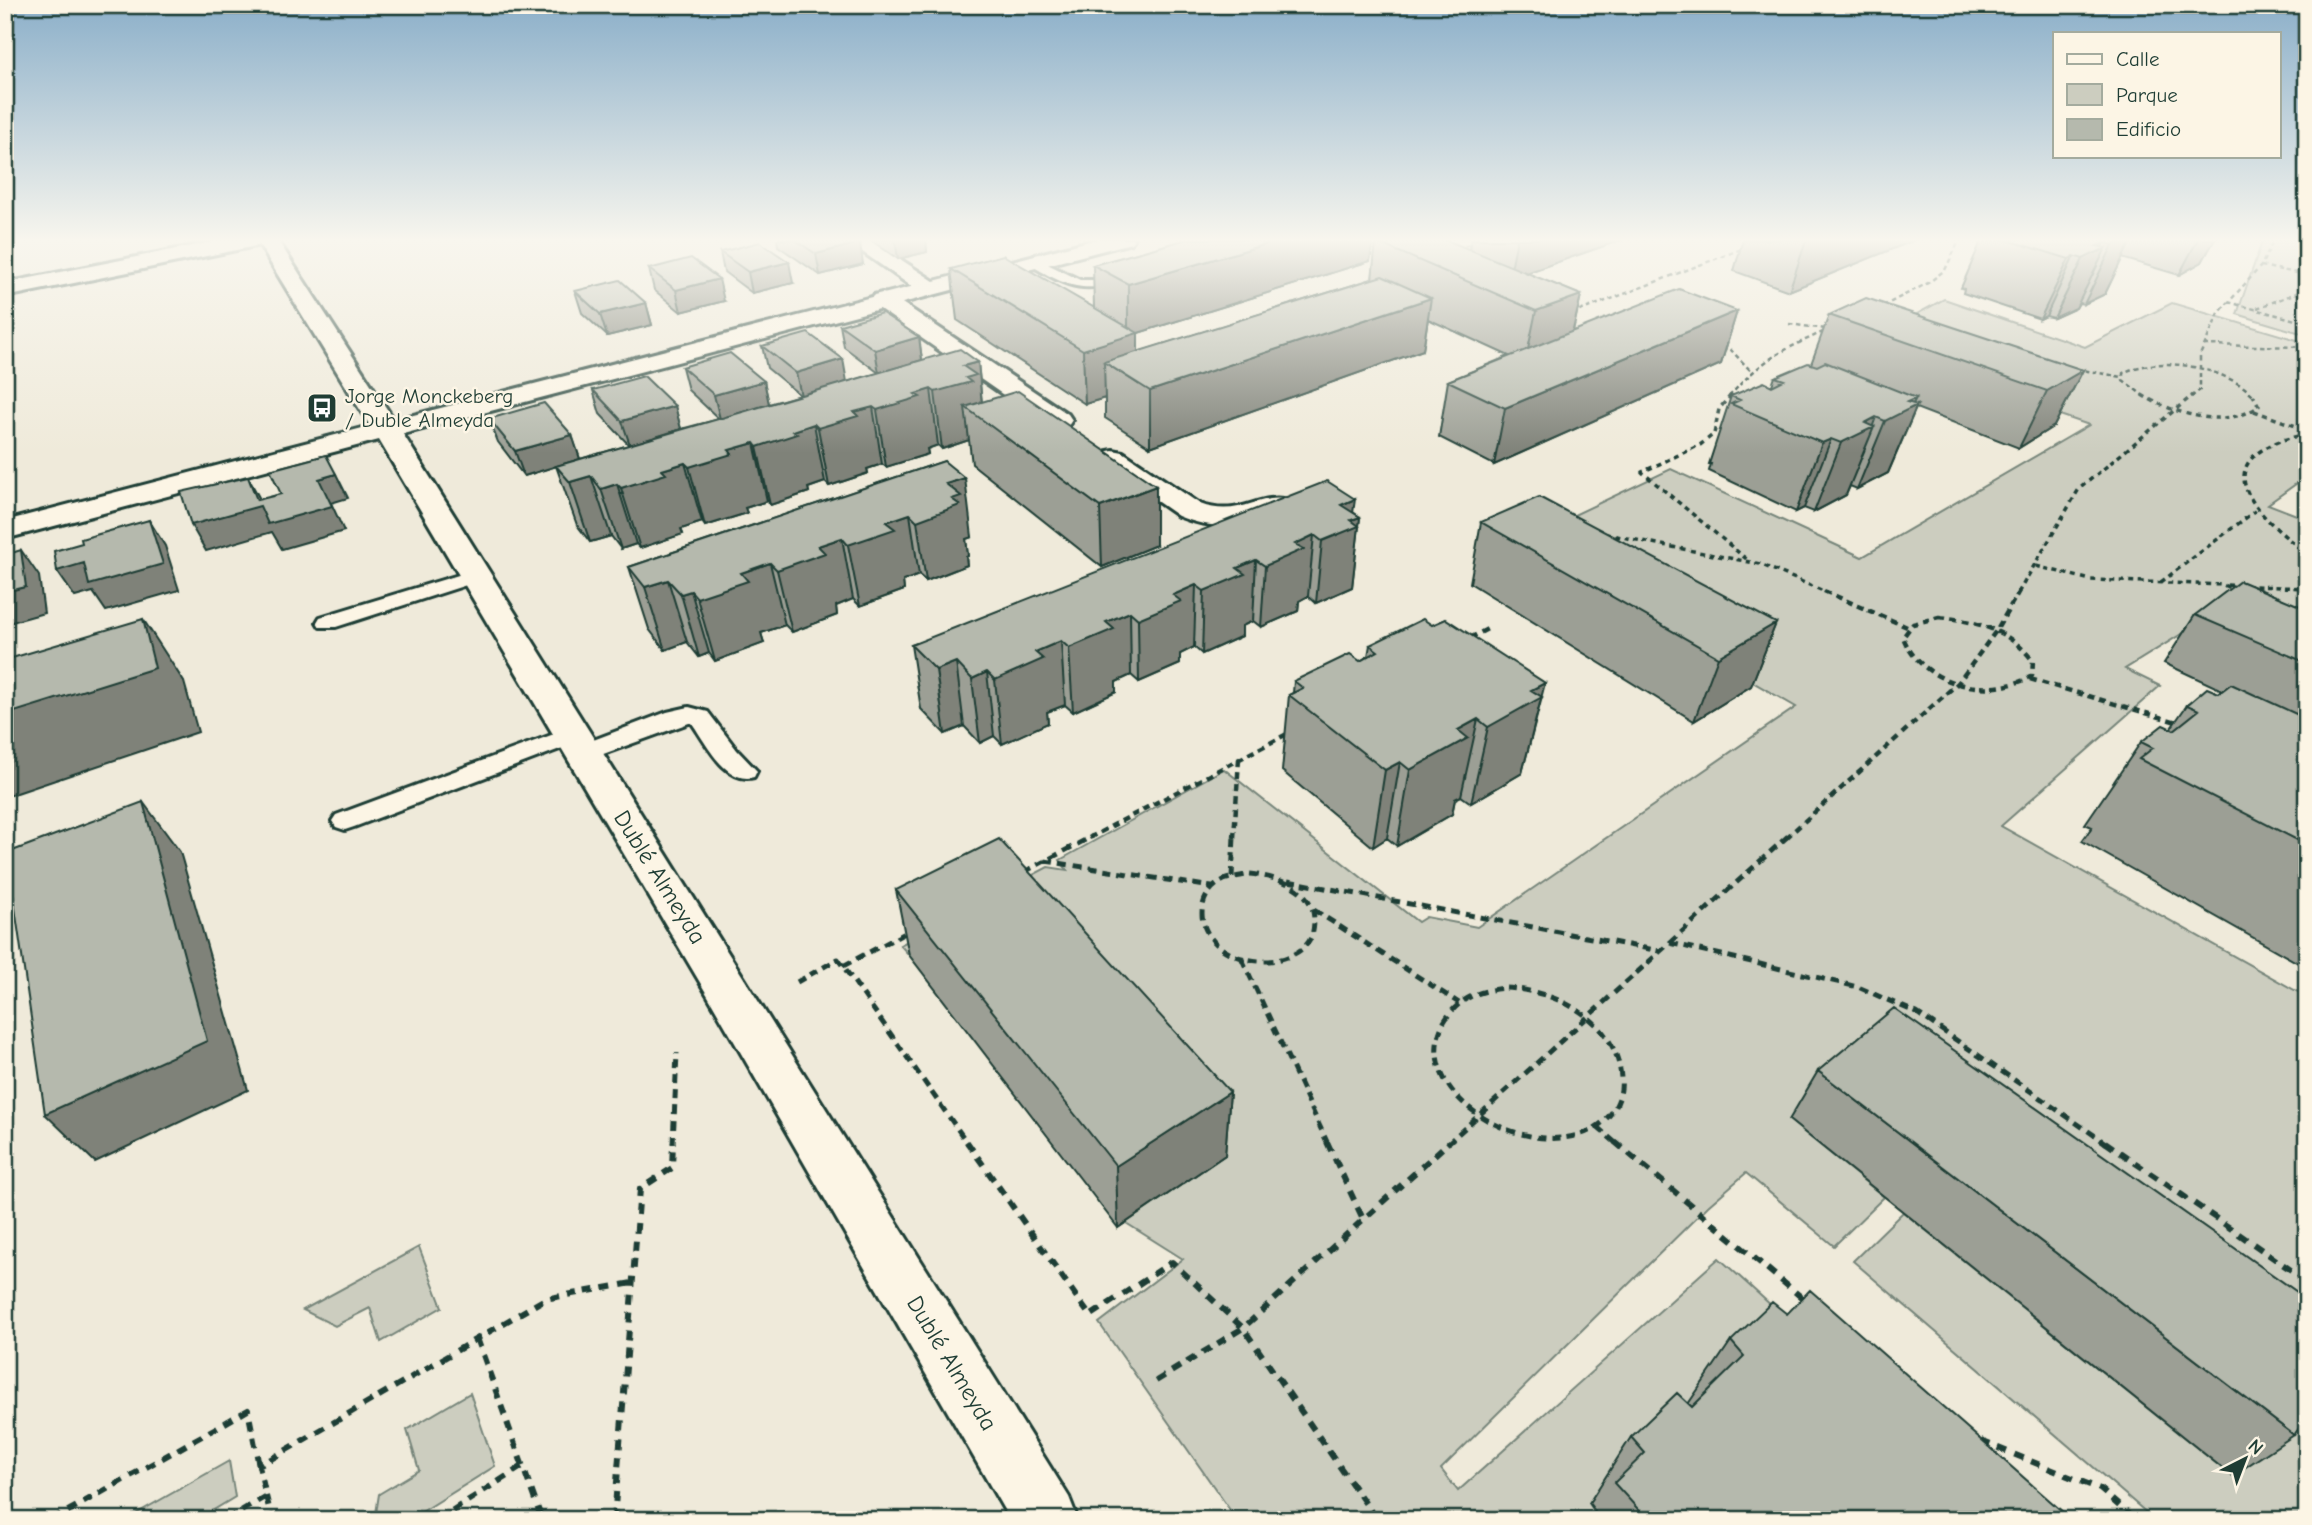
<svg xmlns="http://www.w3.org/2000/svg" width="2312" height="1525" font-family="'Comic Neue',sans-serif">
<rect width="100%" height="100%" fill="#efeada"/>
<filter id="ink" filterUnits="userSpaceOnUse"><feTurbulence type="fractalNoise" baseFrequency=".0143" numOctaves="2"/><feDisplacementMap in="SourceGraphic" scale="14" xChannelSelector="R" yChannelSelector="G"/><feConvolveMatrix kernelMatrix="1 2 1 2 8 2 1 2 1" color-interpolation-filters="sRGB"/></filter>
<g filter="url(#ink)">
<path fill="#cccdbf" stroke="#76857a" stroke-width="2" d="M2263,239H2307V335L2237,314Z
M1944,299L2085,347L2172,303L2307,343V476L2268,504L2307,519V668L2201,622L2125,669L2160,686L2001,826L2307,997V1520H2155L1853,1261L1903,1212L2232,1476L1793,1123L1884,1197L1834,1246L1746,1173L1708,1206L1441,1469L1458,1491L1719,1258L1912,1433L1589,1503L1599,1520H1237L1099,1323L1183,1259L1126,1223L1225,1155L1007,905L909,955L900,945L1048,867L1067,870L1060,860L1224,769L1418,922L1426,917L1477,927L1796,707L1513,544L1671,469L1862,557L2089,425L1859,346Z
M419,1247L442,1307L381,1342L370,1308L335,1326L303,1310Z
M470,1393L495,1466L409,1520H375L379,1494L419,1470L407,1430Z
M229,1461L235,1497L197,1520H125Z"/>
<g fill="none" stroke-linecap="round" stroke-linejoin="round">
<g stroke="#1f3d34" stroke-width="6">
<path id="lane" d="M1037,259L1080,280H1096L1124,273L1131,277L1129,280C1085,293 1071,289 1032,266L1030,263Z
M475,570L482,572L485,576L482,580L336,627H320L317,622L320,617Z
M689,707L708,712L737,750L757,771L754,777C726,785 706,743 692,723H689L584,761L575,759L572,753L575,747L667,712Z
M573,727L581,729L585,735L581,741L354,827L345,830L336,827L332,821L336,815Z"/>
</g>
<g stroke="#1f3d34" stroke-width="6">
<path id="street" d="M227,239H271L268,243L261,245L5,297V283Z
M844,239H869L937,283L940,288L937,293H921Z
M882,293L890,295L1068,414L1072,420L1068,426L1058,428L1048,426L874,305L870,300L874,295Z
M1113,450L1123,452L1200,504C1240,519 1258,492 1289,500L1293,506C1287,514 1279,516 1270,519C1238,529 1210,529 1178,516L1103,464L1099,458L1103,452Z"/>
</g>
<g stroke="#1f3d34" stroke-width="6">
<path id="secondary" d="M256,239H277L394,420L1097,239H1134L1131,243L403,434L1069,1497L1078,1520H1010L708,996L379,440L5,539V521L370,426Z"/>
</g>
<path stroke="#1f3d34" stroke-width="2.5" stroke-dasharray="4.5 3.5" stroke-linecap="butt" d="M2297,239L2307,241
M1457,248L1486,239
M2261,266L2307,275
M2228,302L2307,323
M1883,306L1928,283L1945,270L1960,239
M2257,308L2307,289
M1572,314L1744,248
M1789,324L1826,329
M2204,345L2307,347
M1730,349L1751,371
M2077,369L2122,377
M1729,397C1762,358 1782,351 1827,330
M2145,397L2123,380V373C2159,354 2227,367 2255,397
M2191,397L2200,390V355L2219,313L2261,266L2274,239"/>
<path stroke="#1f3d34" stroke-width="3.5" stroke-dasharray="5 4.5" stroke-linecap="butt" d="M1731,395L1719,409L1714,434L1700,445L1642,472L1750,562
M2142,395C2174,414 2227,430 2259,406L2253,395
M2254,411L2307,430
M2307,434C2295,437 2282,439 2271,445C2205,476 2277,530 2307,554
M1606,534L1760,564L1828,593
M2036,566L2091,580L2223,585L2235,590
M2161,582L2255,511
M2227,585L2307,588
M2018,593L2079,489L2193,395"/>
<path stroke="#1f3d34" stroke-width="4.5" stroke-dasharray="7 5" stroke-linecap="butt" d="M1824,591L1907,627
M1939,617C1976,621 2010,630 2033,661L2032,676C1989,700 1922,686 1903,637L1913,624Z
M1470,638L1489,628
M2030,679L2180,723
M1089,838L1289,733
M1234,838L1239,759
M1786,838L1958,683L1996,631L2019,591"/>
<path stroke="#1f3d34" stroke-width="5" stroke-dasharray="9 6" stroke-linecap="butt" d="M1045,861L1212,887
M1024,872L1093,836
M1250,874C1276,877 1313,887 1314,919C1314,928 1313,937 1307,944C1284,970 1231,965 1211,938C1195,918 1201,891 1224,880C1232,877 1242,876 1250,874Z
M1232,877L1234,836
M1288,881L1660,951
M1314,910L1459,1003
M1670,943L1858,987L1917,1013L2107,1144
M1242,959L1328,1144
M843,966L907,932
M797,982L838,959L968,1144
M1506,988C1557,991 1617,1020 1621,1078C1623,1095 1616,1110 1604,1121C1546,1173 1403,1099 1444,1022C1458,998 1480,990 1506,988Z
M1597,1127L1617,1144
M673,1144L677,1053
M1447,1144L1788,836"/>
<path stroke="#1f3d34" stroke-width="6" stroke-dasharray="10 8" stroke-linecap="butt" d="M967,1142L1090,1316L1172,1262L1243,1328L1377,1520
M1327,1142L1363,1219
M1615,1142L1806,1301
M2105,1142L2307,1281
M477,1338L542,1520
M1156,1381L1243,1328L1449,1142
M1981,1441L2100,1489L2135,1520
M266,1496L272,1520
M52,1520L248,1410L259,1466
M226,1520L266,1496L259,1466L545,1299L632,1283
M437,1520L523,1466
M614,1520L640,1189L672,1168L673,1142"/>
<use href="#lane" fill="#fcf5e5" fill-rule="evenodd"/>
<use href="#street" fill="#fcf5e5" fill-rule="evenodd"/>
<use href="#secondary" fill="#fcf5e5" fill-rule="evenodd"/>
</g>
<path fill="#9c9f95" stroke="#1f3d34" stroke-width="2" d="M777,239H853L863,264L820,275L778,246Z
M869,239H926L927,252L898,259Z
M1188,239H1373L1370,261L1138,333V352L1372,279L1376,242L1469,250L1471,239H1624L1526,273L1581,295L1573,331L1737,311L1721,364L1494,465L1439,437L1448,381L1509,356L1428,319L1423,350L1150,447L1105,418V398L1085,404L957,320L951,269L1094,308L1093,265Z
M1743,239H1917L1789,291L1734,271Z
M1982,239H2215L2202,262L2179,275L2122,258L2105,294L2084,304L2079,303L2076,308L2054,318L2046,316L2040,319L1963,293L1964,289L1961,288Z
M720,252L793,283L752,293L724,272Z
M649,269L724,301L681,312L654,290Z
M575,291L646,303L652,325L607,336L582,313Z
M1829,315L2083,370L2054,426L2019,448L1916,408L1888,473L1857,489L1850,486L1846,495L1814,512L1804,508L1796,512L1709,471L1711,464H1709L1731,396L1772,385L1775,377L1811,364Z
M840,325L919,337L922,360L978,362L982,402L1156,545L1102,567L972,464L969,440L942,449L938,445L927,449L928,454L886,467L882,464L867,469L868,473L829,486L825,482L808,488L809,492L770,505L767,501L745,508L747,513L705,526L702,522L681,529L683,534L640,548L636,544L621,549L611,536L590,542L577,525L556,466L524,476L498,442L489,419L572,435L580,459L629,445L600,414L593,390L675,406L681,429L719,419L688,390L682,367L764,381L769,404L800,395L767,368L762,346L847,382L879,373L844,347Z
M944,461L972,537L966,539L968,556L966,557L967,565L926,581L919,575L903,581L904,590L860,606L853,599L836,606L837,615L792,632L785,625L761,633L764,643L715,661L709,653L699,657L687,642L665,650L649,629L629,567Z
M1353,512L1360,517L1352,587L1316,603L1308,596L1299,601L1298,611L1261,627L1253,621L1242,626V636L1202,654L1194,647L1180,654V664L1139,682L1131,675L1116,682V692L1073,712L1065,705L1047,712L1048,723L1002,744L994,736L980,743L964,726L945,734L921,709L911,645Z
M1481,522L1776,623L1751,686L1694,721L1470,583Z
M2307,609V968L2082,841L2092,827L2085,824L2141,742L2171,728L2187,705L2219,693L2222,690L2164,663L2195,615Z
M1370,645L1542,697L1522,773L1471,803L1461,796L1455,799L1452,814L1397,846L1387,838L1373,847L1282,771L1289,695L1293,693L1294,681L1360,661L1368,656Z
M896,890L1230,1092L1225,1155L1118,1228L909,955Z
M1818,1071L2294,1435L2232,1476L1789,1120Z
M1787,1314L2072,1520H1590L1595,1511L1589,1503L1631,1437L1688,1404L1731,1341Z"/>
<path fill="#7f8279" stroke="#1f3d34" stroke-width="2" d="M895,239H926L927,252L898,259Z
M1284,239H1373L1370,261L1138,333V384L1104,362L1105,398L1085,404L1083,350L1128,335V284Z
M1517,239H1624L1509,279Z
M1810,239H1917L1789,291L1806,241Z
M2123,239H2132L2105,294L2084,304L2113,245Z
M2198,239H2215L2202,262L2179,275Z
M860,243L863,264L820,275L816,254Z
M2105,243L2101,251L2106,248L2076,308L2054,318L2083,259L2097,246Z
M2074,256L2046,316L2040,319L2069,259Z
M789,262L793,283L752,293L748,272Z
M719,279L724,301L681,312L676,290Z
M1581,295L1569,347L1525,364L1536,311Z
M1431,298L1423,350L1150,447V391Z
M646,303L652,325L607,336L600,314Z
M1737,311L1721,364L1494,465L1505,408Z
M919,337L922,360L879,373L875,350Z
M843,359L847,382L801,396L796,373Z
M978,362L983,417L965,407L969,440L942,449L935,392L963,366Z
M2083,370L2054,426L2019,448L2047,391Z
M764,381L769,404L720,419L714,395Z
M931,389L938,445L927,449L928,454L886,467L877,410L915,394Z
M1916,398L1911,408L1917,405L1888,473L1857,489L1885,421L1907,402Z
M675,406L681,429L630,445L622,421Z
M873,407L882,464L867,469L868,473L829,486L818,428L854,412Z
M1876,417L1872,428L1874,427L1846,495L1814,512L1841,443L1865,423Z
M814,424L825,482L808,488L809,492L770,505L757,447L793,431Z
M572,435L580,459L524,476L515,451Z
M1831,439L1804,508L1796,512L1822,443Z
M754,443L767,501L745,508L747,513L705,526L689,467L729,450Z
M685,463L702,522L681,529L683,534L640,548L621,488L662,470Z
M336,474L348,498L331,503L344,531L282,549L272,532L206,551L191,525L248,477L261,501L319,479Z
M591,476L611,536L590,542L570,482Z
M965,478L972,537L966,539L968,556L966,557L967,565L926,581L917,521L946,484Z
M617,484L636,544L621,549L601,489Z
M1156,486V545L1102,567L1100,507Z
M1355,499L1352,520L1360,517L1352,587L1316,603L1322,541L1341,505Z
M910,514L919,575L903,581L904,590L860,606L848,545L886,522Z
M149,520L165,546L179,590L106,611L93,592L75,597L57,571Z
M1314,535L1308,596L1299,601L1298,611L1261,627L1265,566L1295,544Z
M842,538L853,599L836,606L837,615L792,632L777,570L818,546Z
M21,550L39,576L44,613L5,624V592Z
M1256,560L1253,621L1242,626V636L1202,654L1204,591L1237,568Z
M770,563L785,625L761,633L764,643L715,661L697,598L741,573Z
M668,580L687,642L665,650L645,587Z
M1196,585L1194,647L1180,654V664L1139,682L1138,619L1173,595Z
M691,591L709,653L699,657L681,594Z
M1130,612L1131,675L1116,682V692L1073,712L1069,648L1106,622Z
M143,619L184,682L198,732L5,797V715Z
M1776,623L1751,686L1694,721L1718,657Z
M1061,641L1065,705L1047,712L1048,723L1002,744L995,680L1035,652Z
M956,662L964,726L945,734L936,670Z
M987,672L994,736L980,743L972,679Z
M1545,683L1522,773L1471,803L1488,727L1531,690Z
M1478,719L1461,796L1455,799L1452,814L1397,846L1410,770L1458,730Z
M1400,762L1387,838L1373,847L1385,770Z
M143,802L180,852L248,1090L95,1162L45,1114Z
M1230,1092L1225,1155L1118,1228L1116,1166Z"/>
<path fill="#b5b9ad" stroke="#1f3d34" stroke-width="2" d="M794,239H853L860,243L816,254Z
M1188,239H1284L1128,284L1093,265Z
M1386,239H1444L1581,295L1536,311L1376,242Z
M2004,239H2125L2113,245L2105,243L2097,246L2106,248L2083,259L2074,256L2069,259Z
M760,242L789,262L748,272L720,252Z
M1003,255L1138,333L1083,350L951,269Z
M691,258L719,279L676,290L649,269Z
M1382,276L1431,298L1150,391L1104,362Z
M620,280L646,303L600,314L575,291Z
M1679,289L1737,311L1505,408L1448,381Z
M1866,298L2083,370L2047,391L1829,315Z
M882,313L919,337L875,350L840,325Z
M808,333L843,359L796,373L762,346Z
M960,349L978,362L963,366L976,375L966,378L971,382L935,392L931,389L915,394L920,397L877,410L873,407L854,412L858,416L818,428L814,424L793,431L797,434L757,447L754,443L729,450L732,454L689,467L685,463L662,470L666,474L621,488L617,484L601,489L591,476L570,482L556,466Z
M730,353L764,381L714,395L682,367Z
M1825,362L1916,398L1907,402L1917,405L1885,421L1876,417L1865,423L1874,427L1841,443L1831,439L1822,443L1731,404L1740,400L1731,396L1764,382L1772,386L1784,380L1775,377L1808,363L1817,366Z
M644,376L675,406L622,421L593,390Z
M1018,391L1156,486L1100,507L965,407Z
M544,403L572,435L515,451L489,419Z
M326,455L336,474L319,479L332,506L268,524L260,506L191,525L181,492L248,477L257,500L281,494L270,470Z
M944,461L965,478L946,484L961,496L952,499L960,505L917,521L910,514L886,522L895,529L848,545L842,538L818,546L825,553L777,570L770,563L741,573L748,581L697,598L691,591L681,594L668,580L645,587L629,567Z
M1327,481L1355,499L1341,505L1360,517L1351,520L1359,526L1322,541L1314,535L1295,544L1304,549L1265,566L1256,560L1237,568L1245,574L1204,591L1196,585L1173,595L1181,601L1138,619L1130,612L1106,622L1114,629L1069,648L1061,641L1035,652L1043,659L995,680L987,672L972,679L956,662L936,670L911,645Z
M1539,497L1776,623L1718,657L1481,522Z
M149,520L163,564L89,585L84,563L57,571L54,551L82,543L81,539Z
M21,550L26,587L5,592V555Z
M2240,581L2307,609V663L2195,615Z
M143,619L155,668L5,715V660Z
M1423,619L1432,625L1446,619L1545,683L1531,690L1542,697L1488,727L1478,719L1458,730L1468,738L1410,770L1400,762L1385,770L1289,695L1303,688L1294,681L1350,654L1360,661L1378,651L1370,645Z
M2231,684L2307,719V845L2139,759L2153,748L2141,742L2163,725L2174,730L2199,710L2187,705L2207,688L2219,693Z
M143,802L207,1041L45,1114L7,853Z
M999,839L1230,1092L1116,1166L896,890Z
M1894,1008L2307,1299V1417L2294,1435L1818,1071Z
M1810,1290L2072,1520H1648L1614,1483L1645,1453L1631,1437L1677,1393L1692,1407L1744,1356L1731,1341L1772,1302L1787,1314Z"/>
</g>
<linearGradient id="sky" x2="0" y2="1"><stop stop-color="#8bafc9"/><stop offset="0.53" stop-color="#f8f6ee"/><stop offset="1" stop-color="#f8f6ee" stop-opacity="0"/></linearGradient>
<rect width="2312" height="453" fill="url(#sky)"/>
<defs>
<g id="bus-square" transform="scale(1.575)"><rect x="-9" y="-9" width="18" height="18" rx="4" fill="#1f3d34" stroke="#fcf5e5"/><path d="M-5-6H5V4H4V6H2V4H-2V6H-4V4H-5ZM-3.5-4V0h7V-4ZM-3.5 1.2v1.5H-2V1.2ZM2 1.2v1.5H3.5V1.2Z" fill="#fff"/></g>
</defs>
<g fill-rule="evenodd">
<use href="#bus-square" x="322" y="408"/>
</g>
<g text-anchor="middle" stroke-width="5" stroke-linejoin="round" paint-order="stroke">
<g font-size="21" fill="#1f3d34" stroke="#fcf5e5" text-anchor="start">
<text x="345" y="403">Jorge Monckeberg<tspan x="345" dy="24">/ Duble Almeyda</tspan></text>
</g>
<g font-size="24" fill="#1f3d34" stroke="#fcf5e5">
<text transform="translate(660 877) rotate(58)" y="8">Dublé Almeyda</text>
<text transform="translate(952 1363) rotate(59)" y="8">Dublé Almeyda</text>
</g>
</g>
<rect width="2312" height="1525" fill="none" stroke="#fcf5e5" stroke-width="28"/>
<rect x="14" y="14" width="2284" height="1497" fill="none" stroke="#1f3d34" stroke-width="2.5" filter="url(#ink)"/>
<rect x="2053" y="32" width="228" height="126" fill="#fcf5e5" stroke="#a4ab9e" stroke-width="2"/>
<rect x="2067" y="54" width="35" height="10" fill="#fcf5e5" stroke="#a4ab9e" stroke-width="2"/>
<text x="2116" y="66" font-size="21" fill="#1f3d34">Calle</text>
<rect x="2067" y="84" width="35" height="21" fill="#cccdbf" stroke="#a4ab9e" stroke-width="2"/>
<text x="2116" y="102" font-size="21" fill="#1f3d34">Parque</text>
<rect x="2067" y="119" width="35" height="21" fill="#b5b9ad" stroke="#a4ab9e" stroke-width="2"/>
<text x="2116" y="136" font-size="21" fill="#1f3d34">Edificio</text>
<g transform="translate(2245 1459) rotate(42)" stroke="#fcf5e5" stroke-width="5" paint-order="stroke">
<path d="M0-5L12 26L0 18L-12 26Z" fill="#1f3d34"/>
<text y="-10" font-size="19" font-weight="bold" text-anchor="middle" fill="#1f3d34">N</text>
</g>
</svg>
